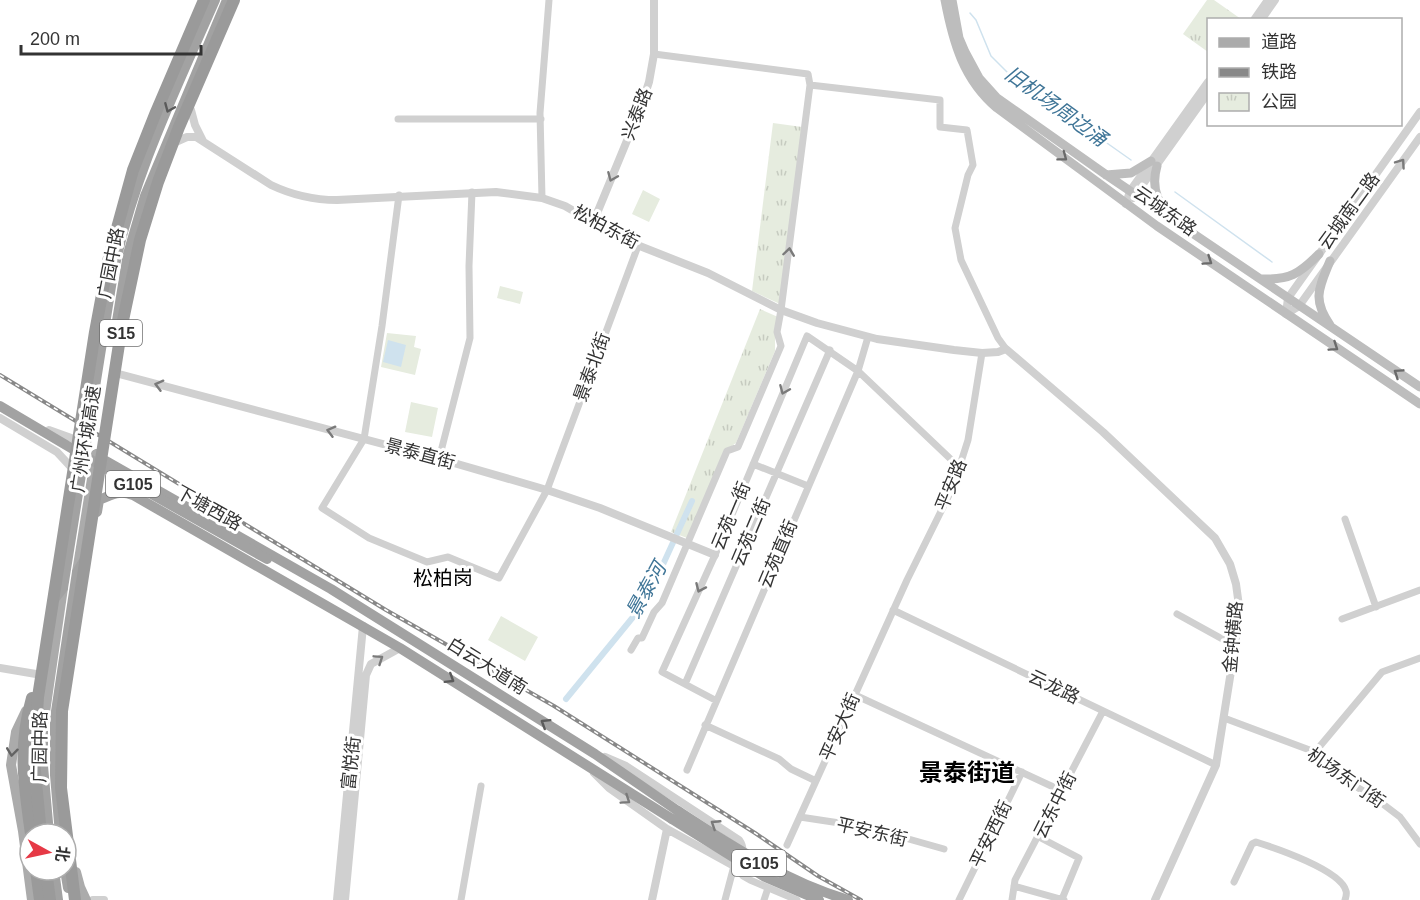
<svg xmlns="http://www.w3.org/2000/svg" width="1420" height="900" font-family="Arial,'Noto Sans SC',sans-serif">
<defs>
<pattern id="park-tufts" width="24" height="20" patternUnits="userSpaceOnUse" patternTransform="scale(1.5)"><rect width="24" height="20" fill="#e6ecdf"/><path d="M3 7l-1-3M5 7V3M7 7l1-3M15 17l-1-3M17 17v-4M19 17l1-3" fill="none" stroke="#c6cbc0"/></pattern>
</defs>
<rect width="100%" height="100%" fill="#fff"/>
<path fill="#e6ecdf" d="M643,190L660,199L649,222L632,214Z
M500,286L523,292L520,304L497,298Z
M387,333L416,336L414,347L421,349L415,375L381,367Z
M411,402L438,408L432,437L405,432Z
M501,616L538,637L525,661L488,640Z"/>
<path fill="url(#park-tufts)" d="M1207,0H1214L1241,19L1208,20V52L1183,34Z
M773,123L802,127L780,304L752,291Z
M760,309L778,317L775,331V351L736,443L725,451L687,538L671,532Z"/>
<path fill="#cfe2ee" d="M388,340L406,345L401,367L383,362Z"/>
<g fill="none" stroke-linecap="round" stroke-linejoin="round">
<path stroke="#cfe2ee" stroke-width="1.5" d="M970,13L976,20L991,56L1009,74L1131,160
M1175,192L1272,262"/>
<path stroke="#cfe2ee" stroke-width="6" d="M566,699L638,611L660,571L692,501"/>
<path stroke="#d0d0d0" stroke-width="7" d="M810,85L940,100V127L967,130L973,165L968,175L955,228L961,260L998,338L1006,349
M398,119H541
M399,195L382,326L364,439L322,508L369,538L427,562L448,557L499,578L547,490L638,246
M542,198L540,113L549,0
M439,459L470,338L469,266L472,192
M753,464L808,486
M1345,519L1376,607
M893,610L1216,765
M1177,614L1235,646
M1342,619L1420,590
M631,650L638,638H642L654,612L662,603L727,451L738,447L781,346L777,332L781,310L810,85L808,74L654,54
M685,684L830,350
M855,695L1062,791
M715,700L662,672L715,555L807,336L858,371L960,468
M1224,718L1315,752L1345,780L1375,798L1400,817L1420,844
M705,725L779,759L791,769L816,781
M1315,752L1382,672L1420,658
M687,770L858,371L868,337
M800,817L866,827L944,849
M1039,837L1079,858L1062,899
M787,845L907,580L953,487L968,440L982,353
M734,866L743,876L750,880L797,900
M1234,882L1252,844L1256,842C1275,848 1341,870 1346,891C1347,894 1346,897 1345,900
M1014,886L1064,900
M461,900L481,786
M725,900L734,866
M764,900L767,891
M959,900L1022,772
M1012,900L1015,880L1103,711"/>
<path stroke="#d0d0d0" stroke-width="8" d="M1254,20L1268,0
M1261,20L1275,0
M191,110L195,125L203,141
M178,141L187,137H196L271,185C292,195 313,200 337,200L496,192L542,198L565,206L622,239L708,273L781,310L817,323L877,339L954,350L982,353L998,352L1006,349L1103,432L1215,538L1230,564L1236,584L1239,606L1235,646L1216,765L1155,900
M1133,198L1208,93
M1126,204L1130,191L1208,82
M593,223L640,109L649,82L654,54V0
M1286,314L1288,298L1420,112
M1286,314L1299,306L1420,137
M119,374L447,461L547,490L600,508L715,555
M0,418L57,452L70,466
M49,430L74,439
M0,668L36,674
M594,773L609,788L667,829L734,866C741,858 746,850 739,840L626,766L605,757
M93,900H104
M337,900L363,626
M345,900L366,675L371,664L400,648
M652,900L667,829"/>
<path stroke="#bdbdbd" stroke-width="9" d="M945,0C953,42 963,79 997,108L1157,226L1420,404
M952,0L959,38L965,52L979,78L997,98L1105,174L1420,387
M1157,166C1152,183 1155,199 1167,213
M1106,175L1131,173L1151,161
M1330,261C1319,288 1312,299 1330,325
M1261,279C1290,280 1299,274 1319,254"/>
<path stroke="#ababab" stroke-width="10" d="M77,572L96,454
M26,711L16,732L11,765L23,831L32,900
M43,726L63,588
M76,872L80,887L86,900"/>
<path stroke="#a2a2a2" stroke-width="10" d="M115,333L128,254L145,196L227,0
M106,461L331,589L595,754L678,811
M97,512L99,500C112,494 120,490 133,495L400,648L672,819
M52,602L63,588L112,280C130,182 175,91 215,0
M38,713L43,726V766L49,834
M60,834L55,775V718L77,572L85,559
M54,870L58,900
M65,870L68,888"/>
<path stroke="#9a9a9a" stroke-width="12" d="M31,834C24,784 18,747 32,698
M36,870L40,900"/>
<g stroke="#888" stroke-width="4">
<path id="rail" d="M0,375L386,610L554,706L755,833L818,876L861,900"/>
</g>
<use href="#rail" stroke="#fff" stroke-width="1.5" stroke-dasharray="4.5" stroke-linecap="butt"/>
<path stroke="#a2a2a2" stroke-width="10" d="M0,406L93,461L267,559
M678,811C733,847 785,881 848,900
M672,819L765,877L819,900"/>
<path stroke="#9a9a9a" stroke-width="12" d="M41,834L34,761L38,697L95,332L109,257L133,170L156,112L204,0
M46,870L50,900
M75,900L61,788L62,711L122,325L140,240L158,182L179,127L234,0"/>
</g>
<defs><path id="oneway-chevron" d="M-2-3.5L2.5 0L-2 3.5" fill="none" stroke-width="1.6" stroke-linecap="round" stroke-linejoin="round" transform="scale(1.5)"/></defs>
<g stroke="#5a5a5a">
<use href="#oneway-chevron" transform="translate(169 108) rotate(113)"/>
<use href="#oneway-chevron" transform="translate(450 679) rotate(32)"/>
<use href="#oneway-chevron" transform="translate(545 723) rotate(-148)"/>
</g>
<g stroke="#6a6a6a">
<use href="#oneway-chevron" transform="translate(1063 157) rotate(37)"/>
<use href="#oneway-chevron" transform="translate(1208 261) rotate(34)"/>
<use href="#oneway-chevron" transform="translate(1334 347) rotate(34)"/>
<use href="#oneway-chevron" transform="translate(1398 373) rotate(-146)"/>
</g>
<g stroke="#7a7a7a">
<use href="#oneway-chevron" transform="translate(1401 163) rotate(-55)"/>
<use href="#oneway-chevron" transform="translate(612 177) rotate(113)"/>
<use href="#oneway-chevron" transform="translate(789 252) rotate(-82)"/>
<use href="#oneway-chevron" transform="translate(159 385) rotate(-165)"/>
<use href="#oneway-chevron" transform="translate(784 390) rotate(113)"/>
<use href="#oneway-chevron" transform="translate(331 431) rotate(-165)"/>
<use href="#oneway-chevron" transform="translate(700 588) rotate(114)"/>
<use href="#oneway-chevron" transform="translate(379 659) rotate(-34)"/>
<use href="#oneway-chevron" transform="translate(626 800) rotate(34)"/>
<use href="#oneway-chevron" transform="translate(715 824) rotate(-147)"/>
</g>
<use stroke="#636363" href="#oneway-chevron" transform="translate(12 752) rotate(97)"/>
<g text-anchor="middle" stroke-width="6" stroke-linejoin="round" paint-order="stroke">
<g fill="#fff" stroke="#707070" stroke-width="1.5">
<rect x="100" y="320" width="42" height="26" rx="4.5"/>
<rect x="106" y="471" width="54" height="26" rx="4.5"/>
<rect x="732" y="850" width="54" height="26" rx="4.5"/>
</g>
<g font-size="16" font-weight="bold" fill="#333">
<text x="121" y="339">S15</text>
<text x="133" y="490">G105</text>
<text x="759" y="869">G105</text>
</g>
<g font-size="18" fill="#333" stroke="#fff">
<text transform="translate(637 114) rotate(-69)" y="6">兴泰路</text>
<text transform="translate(1165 211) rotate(35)" y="6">云城东路</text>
<text transform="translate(1349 211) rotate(-54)" y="6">云城南二路</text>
<text transform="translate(606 227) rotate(28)" y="6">松柏东街</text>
<text transform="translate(111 263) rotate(-79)" y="6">广园中路</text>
<text transform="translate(592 367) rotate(-70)" y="6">景泰北街</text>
<text transform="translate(86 439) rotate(-81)" y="6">广州环城高速</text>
<text transform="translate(420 454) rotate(15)" y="6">景泰直街</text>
<text transform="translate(951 485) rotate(-68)" y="6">平安路</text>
<text transform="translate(209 508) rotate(29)" y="6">下塘西路</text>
<text transform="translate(731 516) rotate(-67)" y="6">云苑一街</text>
<text transform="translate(751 532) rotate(-67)" y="6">云苑二街</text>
<text transform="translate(778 554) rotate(-67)" y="6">云苑直街</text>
<text transform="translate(1233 637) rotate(-85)" y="6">金钟横路</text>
<text transform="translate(487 666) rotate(32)" y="6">白云大道南</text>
<text transform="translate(1054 687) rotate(26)" y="6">云龙路</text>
<text transform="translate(840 727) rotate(-66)" y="6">平安大街</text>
<text transform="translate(40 747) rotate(-89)" y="6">广园中路</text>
<text transform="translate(351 763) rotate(-84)" y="6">富悦街</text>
<text transform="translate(1346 778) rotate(35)" y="6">机场东门街</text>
<text transform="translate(1055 805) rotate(-63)" y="6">云东中街</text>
<text transform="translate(872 832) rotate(13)" y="6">平安东街</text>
<text transform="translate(991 834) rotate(-64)" y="6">平安西街</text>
</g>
<g font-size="20" font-style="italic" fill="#3f7597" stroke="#fff">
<text transform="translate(1056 106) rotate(36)" y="7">旧机场周边涌</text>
<text transform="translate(646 590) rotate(-61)" y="7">景泰河</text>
</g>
<g font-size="20" fill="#000" stroke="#fff">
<text x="443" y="585">松柏岗</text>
</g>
<g font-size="24" font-weight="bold" fill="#000" stroke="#fff">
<text x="967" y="781">景泰街道</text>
</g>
</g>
<rect x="1207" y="18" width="195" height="108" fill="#ffffff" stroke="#adadad" stroke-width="1.5"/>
<rect x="1219" y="38" width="30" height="9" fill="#ababab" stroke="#adadad" stroke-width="1.5"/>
<text x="1261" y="48" font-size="18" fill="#333333">道路</text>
<rect x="1219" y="68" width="30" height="9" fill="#888888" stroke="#adadad" stroke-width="1.5"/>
<text x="1261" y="78" font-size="18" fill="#333333">铁路</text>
<rect x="1219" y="93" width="30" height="18" fill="url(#park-tufts)" stroke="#adadad" stroke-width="1.5"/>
<text x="1261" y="108" font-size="18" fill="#333333">公园</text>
<g transform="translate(48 852) rotate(98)"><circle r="28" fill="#ffffff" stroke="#adadad" stroke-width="1.5"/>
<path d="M0-4.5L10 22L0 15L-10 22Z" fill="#e63946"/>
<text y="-9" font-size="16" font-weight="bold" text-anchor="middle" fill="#333333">北</text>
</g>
<path d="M21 45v9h180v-9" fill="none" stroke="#333333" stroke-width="3"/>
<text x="30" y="45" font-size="18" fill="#333333" stroke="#ffffff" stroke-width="4.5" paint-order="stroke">200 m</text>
</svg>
